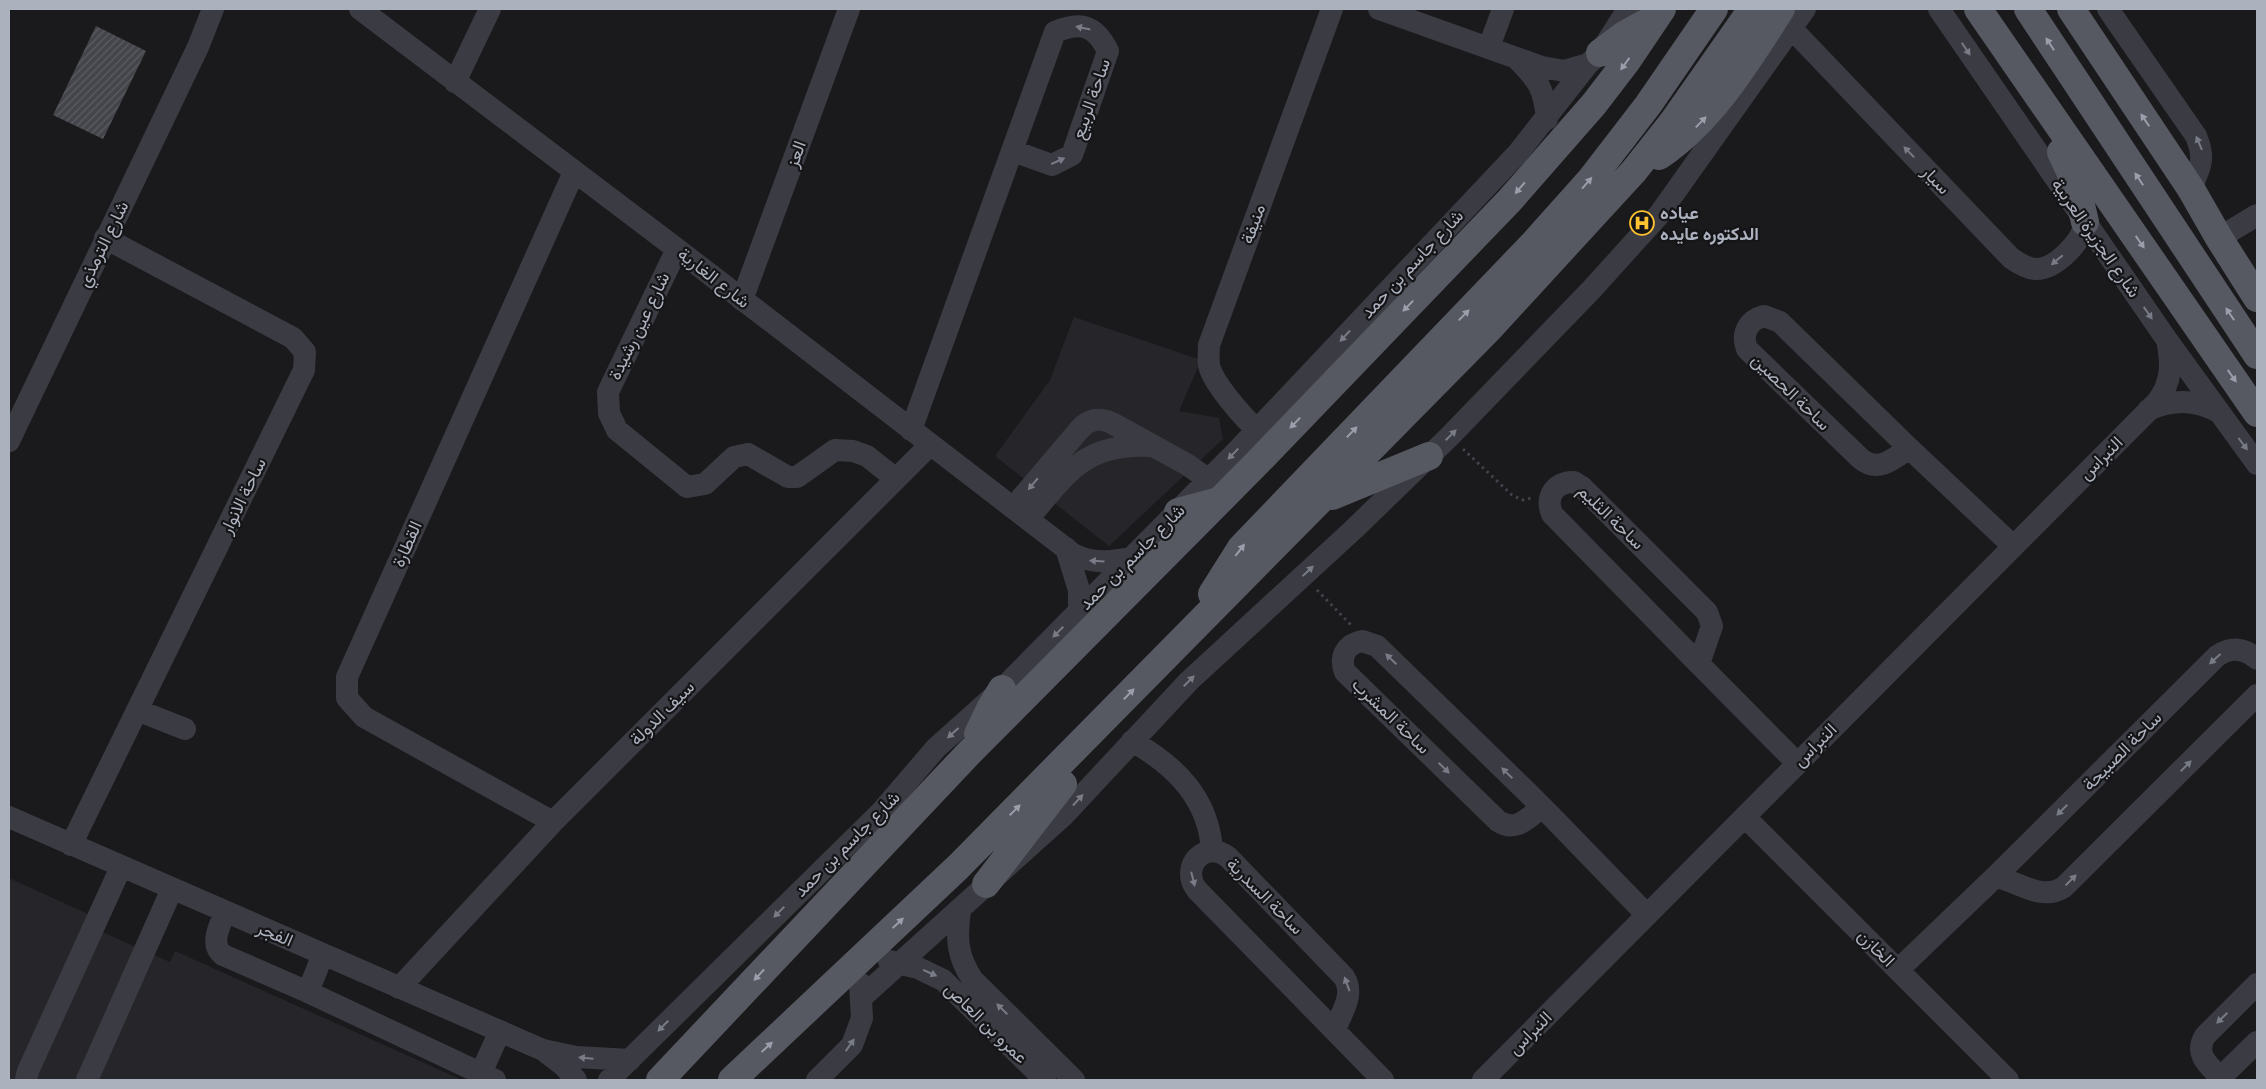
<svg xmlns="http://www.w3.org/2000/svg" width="2266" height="1089" font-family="'Titillium Web',Vazirmatn,sans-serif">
<defs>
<pattern id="building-hatch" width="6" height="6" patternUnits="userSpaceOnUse" patternTransform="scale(1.25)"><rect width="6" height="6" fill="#44454a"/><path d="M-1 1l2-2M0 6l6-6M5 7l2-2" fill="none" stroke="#5c5d62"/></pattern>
</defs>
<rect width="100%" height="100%" fill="#1a1a1d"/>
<path fill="#26262a" d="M1074,317L1201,360L1179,411L1219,418L1223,439L1109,546L995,456L1050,380Z
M9,878L88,914L84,924L170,962L175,951L462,1080H9Z"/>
<path fill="url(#building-hatch)" d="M96,26L146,51L103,139L53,115Z"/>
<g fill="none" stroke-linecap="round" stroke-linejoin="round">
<path stroke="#41434a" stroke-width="3" stroke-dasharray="2.5 4" stroke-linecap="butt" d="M1463,449L1512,495L1523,500L1531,498
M1317,590L1351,625"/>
<path stroke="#3b3c43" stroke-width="22" d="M360,9L677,249L1073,554C1093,564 1109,562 1131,558
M1379,9L1542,67L1564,71L1588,64
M1939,9L2167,340L2257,464
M2108,9L2196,136C2206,160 2200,166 2191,189
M1792,29L2011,258C2018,263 2027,269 2036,269C2056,269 2083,241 2085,222
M1489,47L1503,9
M1518,60C1539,81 1544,89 1547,119
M455,82L490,9
M2219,238L2257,215
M677,249L608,392L609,413L617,430L687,487L705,484L734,457L748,454L788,477H797L835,450L853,451L867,456L896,479
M742,300L849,9
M1764,316L1780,322L1909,448C1894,459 1878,473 1861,459L1747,349C1741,334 1748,320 1764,316Z
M2148,410C2173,399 2194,399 2219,412
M1256,429C1243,417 1212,382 1209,365C1208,359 1209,352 1209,345L1332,9
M911,430L1055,32C1081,21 1095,25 1108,51L1072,155L1052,165L1013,151
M9,441L198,47L213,9
M1909,448L2013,546
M1574,482L1582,487L1707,612L1712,626L1699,664L1552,514C1545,496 1555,482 1574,482Z
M1013,508L1079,430C1089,419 1098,417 1112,423L1188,465L1209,480
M1028,519C1068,472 1085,442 1153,446
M1066,548L1079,590V611
M2257,659C2245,648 2231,646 2217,656L1995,877C2019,881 2041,902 2064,887L2257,695
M1699,664L1797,763
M137,710L185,729
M1132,741C1176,766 1209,799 1212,851
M1542,807C1528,818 1516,833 1498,821L1345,672C1339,657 1346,644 1362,641L1377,646L1526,791C1535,800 1544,809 1553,818L1647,915
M9,817L543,1050L576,1057L630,1060
M1745,817L2008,1080
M553,822L364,717L347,698V677L574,172
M71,845L304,370L305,352L293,338L105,238
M960,911C956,938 957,957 973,980L1074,1080
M225,912C220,926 209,944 223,955L308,992L495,1080
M889,961L918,968L943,980L1045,1080
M1898,970L1995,877
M399,988L553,822L930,445
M308,992L323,954
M861,998L1064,815L1189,681L1354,529L1449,437L1592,289L1658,216L1805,9
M1335,1029C1342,1012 1355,994 1344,977L1228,857C1205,839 1179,867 1197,890L1383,1080
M547,1053L564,1066L576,1080
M481,1073L500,1031
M2221,1078C2208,1065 2194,1054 2205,1036L2257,984
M26,1080L28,1071L121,867
M87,1080L172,889
M609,1080L882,811L936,748L1002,689L1237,451L1518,153L1588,64L1600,53L1628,9
M817,1080L852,1045L862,1018L860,983
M1483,1080L2157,402C2172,382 2172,364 2167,340
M2218,1080L2257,1042"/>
<path stroke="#575962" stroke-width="28" d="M1978,9L2257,413
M2028,9L2257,355
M2071,9L2191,189L2219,238L2257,298
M1600,53L1624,35L1651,20
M2061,152L2076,184L2085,222
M1659,156C1713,119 1746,63 1781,9
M1332,496L1429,456
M1178,512L1219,501
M1212,594L1241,548L1532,245L1591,179L1648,105L1714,9
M978,734L990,709L1002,689
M986,884L1063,784
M660,1080L969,753L1256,464L1510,200L1594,104L1627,61L1662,9
M732,1080L958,867L1487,331L1634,171L1672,123L1752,9"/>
</g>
<defs><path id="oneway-solid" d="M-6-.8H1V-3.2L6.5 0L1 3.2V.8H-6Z" transform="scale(1.25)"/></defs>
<g fill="#797c87">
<use href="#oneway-solid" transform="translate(1083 28) rotate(-168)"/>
<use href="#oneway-solid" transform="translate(1966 49) rotate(56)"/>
<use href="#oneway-solid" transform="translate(2199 143) rotate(-113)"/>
<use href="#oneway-solid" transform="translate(1909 152) rotate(-134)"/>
<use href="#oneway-solid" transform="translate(1058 161) rotate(-24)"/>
<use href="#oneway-solid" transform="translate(2057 260) rotate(140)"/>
<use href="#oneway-solid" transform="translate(2148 313) rotate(55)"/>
<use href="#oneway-solid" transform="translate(1345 336) rotate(133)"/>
<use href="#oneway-solid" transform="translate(1451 435) rotate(-45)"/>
<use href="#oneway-solid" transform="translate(2243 444) rotate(53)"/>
<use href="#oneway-solid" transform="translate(1233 454) rotate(134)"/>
<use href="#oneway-solid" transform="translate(1033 484) rotate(130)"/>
<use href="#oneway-solid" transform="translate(1097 561) rotate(-176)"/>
<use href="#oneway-solid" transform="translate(1308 571) rotate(-43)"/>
<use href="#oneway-solid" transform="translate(1058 632) rotate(135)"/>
<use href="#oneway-solid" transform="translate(1391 659) rotate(-136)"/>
<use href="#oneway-solid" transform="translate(2215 659) rotate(138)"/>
<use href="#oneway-solid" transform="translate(1189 681) rotate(-45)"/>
<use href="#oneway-solid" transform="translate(953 733) rotate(138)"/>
<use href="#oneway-solid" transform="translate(2186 766) rotate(-45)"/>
<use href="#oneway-solid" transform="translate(1444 768) rotate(44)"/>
<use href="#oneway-solid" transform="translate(1507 773) rotate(-136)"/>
<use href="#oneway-solid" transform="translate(1078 800) rotate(-47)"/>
<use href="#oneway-solid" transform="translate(2062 810) rotate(135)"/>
<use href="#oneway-solid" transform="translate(1193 879) rotate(76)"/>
<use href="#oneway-solid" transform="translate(2071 880) rotate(-45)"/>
<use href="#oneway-solid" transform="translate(779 912) rotate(135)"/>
<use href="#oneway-solid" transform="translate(930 973) rotate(24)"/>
<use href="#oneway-solid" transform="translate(1347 984) rotate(-110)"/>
<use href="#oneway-solid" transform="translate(1002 1009) rotate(-135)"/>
<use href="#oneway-solid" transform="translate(2222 1018) rotate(136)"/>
<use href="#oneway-solid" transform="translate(663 1026) rotate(135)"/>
<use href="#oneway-solid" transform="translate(850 1045) rotate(-55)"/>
<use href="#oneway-solid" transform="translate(586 1058) rotate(-175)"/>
</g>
<g fill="#9b9fac">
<use href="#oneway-solid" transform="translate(2050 44) rotate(-123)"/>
<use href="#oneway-solid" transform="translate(1625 64) rotate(126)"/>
<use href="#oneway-solid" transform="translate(2145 120) rotate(-124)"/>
<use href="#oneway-solid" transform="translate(1701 122) rotate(-46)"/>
<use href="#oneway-solid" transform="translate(2139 179) rotate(-124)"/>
<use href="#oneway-solid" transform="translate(1587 183) rotate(-49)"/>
<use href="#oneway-solid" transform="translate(1520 188) rotate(131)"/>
<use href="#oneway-solid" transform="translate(2140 242) rotate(55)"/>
<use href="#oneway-solid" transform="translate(1408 306) rotate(134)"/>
<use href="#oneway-solid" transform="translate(2230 314) rotate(-124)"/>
<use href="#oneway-solid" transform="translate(1464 315) rotate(-46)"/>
<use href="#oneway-solid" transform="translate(2232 376) rotate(55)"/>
<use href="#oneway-solid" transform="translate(1295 423) rotate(134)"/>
<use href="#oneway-solid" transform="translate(1352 432) rotate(-46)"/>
<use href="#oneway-solid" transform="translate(1240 550) rotate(-52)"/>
<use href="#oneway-solid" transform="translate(1129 694) rotate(-46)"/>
<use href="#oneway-solid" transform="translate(1015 810) rotate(-45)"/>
<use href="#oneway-solid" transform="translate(898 923) rotate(-43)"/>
<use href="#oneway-solid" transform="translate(759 975) rotate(133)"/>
<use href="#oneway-solid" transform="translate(767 1047) rotate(-43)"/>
</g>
<defs>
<g id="hospital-ring" transform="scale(1.25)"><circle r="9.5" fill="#151518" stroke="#ffc230" stroke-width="1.5"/><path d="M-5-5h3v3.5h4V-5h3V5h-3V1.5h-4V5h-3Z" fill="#ffc230"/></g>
</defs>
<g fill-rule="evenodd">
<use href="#hospital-ring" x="1642" y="223"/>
</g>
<g text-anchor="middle" stroke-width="4.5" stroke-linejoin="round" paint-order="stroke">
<g font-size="18" fill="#acb1be" stroke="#151518">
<text transform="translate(1091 99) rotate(-71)" y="6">ساحة الربيع</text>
<text transform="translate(796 154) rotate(-70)" y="6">العز</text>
<text transform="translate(1936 180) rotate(46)" y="6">سيار</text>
<text transform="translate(1253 224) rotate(-70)" y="6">منيفة</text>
<text transform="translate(2096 238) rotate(55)" y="6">شارع الجزيرة العربية</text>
<text transform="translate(103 244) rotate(-64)" y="6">شارع الترمذي</text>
<text transform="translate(1412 264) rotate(-47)" y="6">شارع جاسم بن حمد</text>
<text transform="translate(714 278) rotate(38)" y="6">شارع الغارية</text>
<text transform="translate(639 326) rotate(-64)" y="6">شارع عين رشيدة</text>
<text transform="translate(1791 392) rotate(44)" y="6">ساحة الحصين</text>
<text transform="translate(2101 458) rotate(-45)" y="6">النبراس</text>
<text transform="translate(243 496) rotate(-64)" y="6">ساحة الانوار</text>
<text transform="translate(1611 517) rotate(44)" y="6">ساحة الثليم</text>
<text transform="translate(407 544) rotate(-66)" y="6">القطارة</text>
<text transform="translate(1132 557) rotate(-45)" y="6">شارع جاسم بن حمد</text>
<text transform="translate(662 713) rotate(-45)" y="6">سيف الدولة</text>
<text transform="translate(1391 716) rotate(44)" y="6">ساحة المشرب</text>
<text transform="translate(1815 745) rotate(-45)" y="6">النبراس</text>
<text transform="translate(2122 751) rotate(-45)" y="6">ساحة الصبيحة</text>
<text transform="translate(847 844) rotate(-45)" y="6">شارع جاسم بن حمد</text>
<text transform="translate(1265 896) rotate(45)" y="6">ساحة السدرية</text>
<text transform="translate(275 934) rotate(23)" y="6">الفجر</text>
<text transform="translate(1876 948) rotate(45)" y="6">الخازن</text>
<text transform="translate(986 1023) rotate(44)" y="6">عمرو بن العاص</text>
<text transform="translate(1530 1033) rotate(-45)" y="6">النبراس</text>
</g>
<g font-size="18" font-weight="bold" fill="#acb1be" stroke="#151518" text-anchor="start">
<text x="1660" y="219">عياده<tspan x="1660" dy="21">الدكتوره عايده</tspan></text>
</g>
</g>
<rect width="2266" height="1089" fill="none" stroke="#acb1be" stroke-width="20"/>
</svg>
